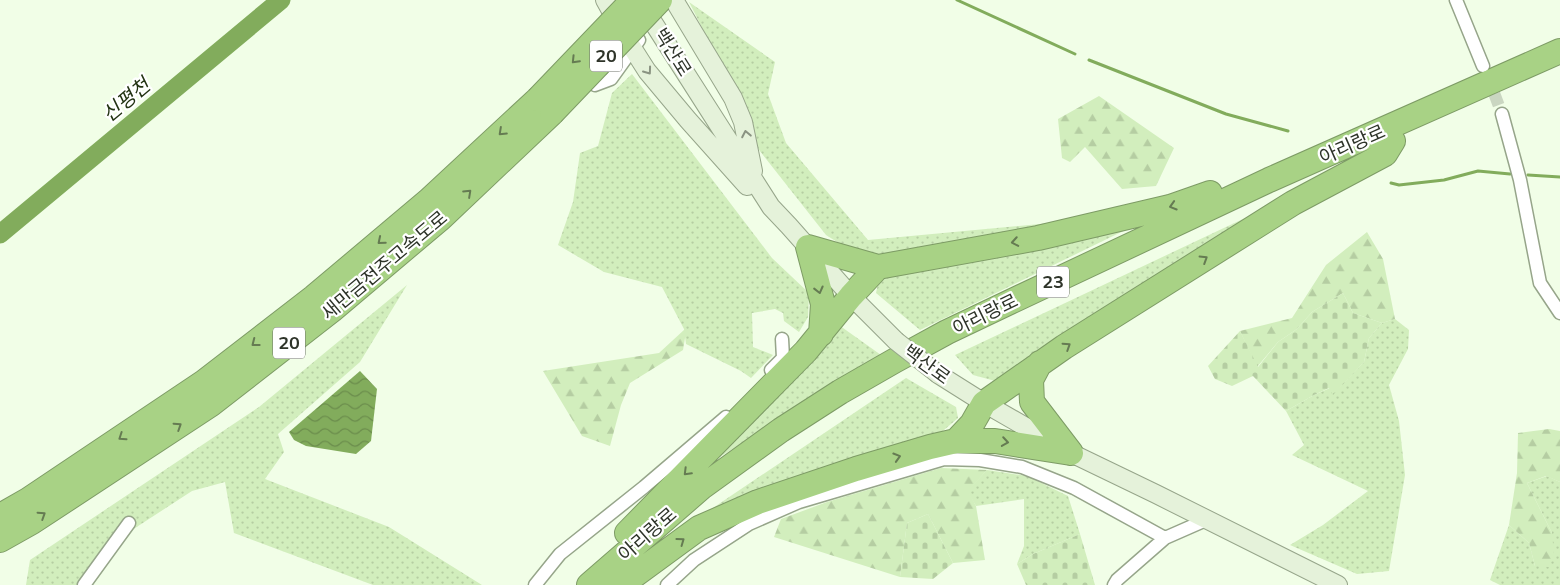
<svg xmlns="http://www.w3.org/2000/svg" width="1560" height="585" font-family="Mulish,'Noto Sans KR',sans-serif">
<defs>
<pattern id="grass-dots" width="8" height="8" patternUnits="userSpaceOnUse" patternTransform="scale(1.25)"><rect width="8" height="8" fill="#d2eebd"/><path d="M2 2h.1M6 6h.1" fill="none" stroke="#b5cda2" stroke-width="1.8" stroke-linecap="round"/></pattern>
<pattern id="forest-firs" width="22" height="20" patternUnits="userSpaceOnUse" patternTransform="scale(1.25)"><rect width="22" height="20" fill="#d2eebd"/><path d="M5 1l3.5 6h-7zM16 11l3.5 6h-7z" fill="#b5cda2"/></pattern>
<pattern id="cemetery-stones" width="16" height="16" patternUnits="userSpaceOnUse" patternTransform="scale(1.25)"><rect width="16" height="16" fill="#d2eebd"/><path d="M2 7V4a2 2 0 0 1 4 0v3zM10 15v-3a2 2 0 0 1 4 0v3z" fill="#b5cda2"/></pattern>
<pattern id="water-waves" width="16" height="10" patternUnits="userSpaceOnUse" patternTransform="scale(1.25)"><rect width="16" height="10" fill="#82ac5c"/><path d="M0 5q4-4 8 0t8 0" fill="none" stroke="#6b8d4c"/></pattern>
</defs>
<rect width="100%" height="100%" fill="#f1fee7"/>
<path fill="url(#grass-dots)" d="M689,2L775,62L768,94L786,143L868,240L1061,222L882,259L845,247L826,235L756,146L716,55Z
M632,74L772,258L809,293L808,317L799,332L784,321L783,313L775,309L752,313L753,347L773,355L751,378L741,371L686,344L684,329L662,287L604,272L558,245L573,202L580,153L598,146L612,93Z
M1245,218L999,382L973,375L955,355Z
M1148,219L920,330L876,293L879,279Z
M407,285L360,362L278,434L284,452L265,479L389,527L482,585H373L234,533L225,482L192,491L132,530L93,585H26L30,560L259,407Z
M1395,319L1409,330L1408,349L1389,385L1399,421L1405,475L1389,571L1357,574L1290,545L1323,525L1368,491L1292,455L1304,445L1286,411L1314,395L1330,388L1333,394L1364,362L1369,338L1382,323Z
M836,323L881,355L696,472Z
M906,378L956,407L958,418L937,436L698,518Z
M987,470L1027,476L1068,496L1080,534L1033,554L1017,564L1024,546V499L976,506L967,491Z
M1547,476L1560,482V585H1500L1490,580L1509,525L1529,543L1535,566L1552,533L1527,483Z"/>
<path fill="url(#forest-firs)" d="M1099,96L1174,148L1156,186L1122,189L1085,147L1070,162L1062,158L1058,119Z
M1367,232L1383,259L1395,319L1382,323L1353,313L1343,293L1312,312L1297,329L1278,342L1257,367L1240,331L1292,318L1326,265Z
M685,329V338L683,350L630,383L621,405L610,446L582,436L543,371L659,353Z
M1549,429L1560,431V482L1546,476L1527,483L1552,533L1554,555L1549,567L1535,566L1529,543L1509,525L1517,473L1518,433Z
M941,468L987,470L968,491L976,506L985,560L953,563L928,514L907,523L900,577L774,537L781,519L827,502Z"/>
<path fill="url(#cemetery-stones)" d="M1343,293L1353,313L1382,323L1369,338L1364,362L1333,395L1329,388L1314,395L1286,411L1253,376L1232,386L1215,379L1208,366L1240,331L1258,367L1278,342L1297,329L1312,312Z
M928,514L953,563L933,579L900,577L907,523Z
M1080,534L1095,585H1026L1017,564L1033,554Z"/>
<path fill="url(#water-waves)" d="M360,371L377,389L371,441L356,454L306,446L294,440L289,432Z"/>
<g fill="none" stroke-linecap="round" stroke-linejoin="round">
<path stroke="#82ac5c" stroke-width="3" d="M957,0L1075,54
M1089,60L1226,114L1288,131
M1528,175L1560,177
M1391,183L1399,185L1444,180L1478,171L1510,174"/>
<path stroke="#82ac5c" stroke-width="19" d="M0,234L281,0"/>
<path stroke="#cad6c1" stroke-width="12" stroke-dasharray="12 6" stroke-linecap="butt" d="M1488,77L1502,114"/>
<g stroke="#96a58a" stroke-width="15">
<path id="street" d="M1456,0L1483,66
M595,85L611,79L639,40
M1502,114L1520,180L1540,283L1560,313
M771,370L783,358L782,339
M84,585L129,523
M535,585L560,554L644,487L726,417
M667,585L694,560L749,524L799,502L944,459L980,460L1022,467L1074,488L1165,538
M1114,585L1117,580L1165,538L1206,520"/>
</g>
<g stroke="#96a58a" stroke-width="20">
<path id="secondary" d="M605,0L626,38L647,71L688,120L747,186
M674,0L733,98L743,122L753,171
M642,5L771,207L789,226L851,296L896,341
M938,374L984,403L1071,453L1156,494L1338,585"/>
</g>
<g stroke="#7d9b65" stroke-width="26">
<path id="highway" d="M821,334L823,304L808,247L878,267
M1040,363L1031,380L1032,402L1071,453
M956,441H995L1071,453
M0,516L28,500L204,382L314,297L428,201L538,99
M627,533L806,351L851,296L878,267L1038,238L1170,207L1210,193
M0,540L32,522L210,405L332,310L441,218L552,113
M612,581L624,583L699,528L758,502L856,469L930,447L956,441L972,424L984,403L1064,347L1293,203L1385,154L1393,141
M589,585L702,487L781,430L840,392L894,361L947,332L1010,302L1269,180L1560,51"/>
</g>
<use href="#street" stroke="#fff" stroke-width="12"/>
<use href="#secondary" stroke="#e5f2da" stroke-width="18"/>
<use href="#highway" stroke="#a8d285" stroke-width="24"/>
<g stroke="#96a58a" stroke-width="20" stroke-linecap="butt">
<path id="secondary-bridge" d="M896,341L938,374"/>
</g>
<g stroke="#7d9b65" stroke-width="26" stroke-linecap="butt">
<path id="highway-bridge" d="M538,99L633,0
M552,113L660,0"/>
</g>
<use href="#secondary-bridge" stroke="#e5f2da" stroke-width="18"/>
<use href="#highway-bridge" stroke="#a8d285" stroke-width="24"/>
</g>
<defs><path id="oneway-chevron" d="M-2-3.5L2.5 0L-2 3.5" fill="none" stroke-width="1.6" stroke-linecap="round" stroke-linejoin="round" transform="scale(1.25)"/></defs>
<g stroke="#657b52">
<use href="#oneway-chevron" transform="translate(575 60) rotate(134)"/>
<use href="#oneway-chevron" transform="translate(502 132) rotate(137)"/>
<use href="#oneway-chevron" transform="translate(468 193) rotate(-43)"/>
<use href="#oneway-chevron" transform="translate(1173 206) rotate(163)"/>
<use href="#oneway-chevron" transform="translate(381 241) rotate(140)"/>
<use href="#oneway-chevron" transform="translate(1015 242) rotate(170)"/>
<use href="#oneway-chevron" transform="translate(1204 259) rotate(-32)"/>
<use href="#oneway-chevron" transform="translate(819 290) rotate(76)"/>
<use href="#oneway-chevron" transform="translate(255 343) rotate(142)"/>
<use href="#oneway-chevron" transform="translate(1067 346) rotate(-33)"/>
<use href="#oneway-chevron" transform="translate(178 426) rotate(-33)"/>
<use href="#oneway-chevron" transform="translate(122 437) rotate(146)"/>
<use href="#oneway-chevron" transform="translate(1005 442) rotate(9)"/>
<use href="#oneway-chevron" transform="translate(897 457) rotate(-17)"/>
<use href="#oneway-chevron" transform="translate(687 472) rotate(135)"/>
<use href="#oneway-chevron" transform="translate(42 515) rotate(-33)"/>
<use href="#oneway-chevron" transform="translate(681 541) rotate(-36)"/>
</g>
<g stroke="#8a9382">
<use href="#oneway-chevron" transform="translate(648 71) rotate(54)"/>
<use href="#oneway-chevron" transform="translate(746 134) rotate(-101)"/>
</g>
<g text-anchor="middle" stroke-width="4.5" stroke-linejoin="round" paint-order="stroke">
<g fill="#fff" stroke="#6d7169" stroke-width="1">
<rect x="590" y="40.5" width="32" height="31" rx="4"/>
<rect x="1037" y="266.5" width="32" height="31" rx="4"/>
<rect x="273" y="327.5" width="32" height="31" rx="4"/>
</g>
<g font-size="18" font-weight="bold" fill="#2e3429">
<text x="606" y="62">20</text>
<text x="1053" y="288">23</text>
<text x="289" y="349">20</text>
</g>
<g font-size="19" fill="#2e3429" stroke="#fff">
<text transform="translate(673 52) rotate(58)" y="7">백산로</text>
<text transform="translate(1352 144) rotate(-24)" y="7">아리랑로</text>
<text transform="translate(384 265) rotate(-40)" y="7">새만금전주고속도로</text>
<text transform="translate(985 314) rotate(-26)" y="7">아리랑로</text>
<text transform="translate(927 364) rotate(36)" y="7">백산로</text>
<text transform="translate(647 534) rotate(-41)" y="7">아리랑로</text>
</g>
<g font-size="20" font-style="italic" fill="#223312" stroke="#fff">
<text transform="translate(126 100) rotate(-40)" y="7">신평천</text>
</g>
</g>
</svg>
